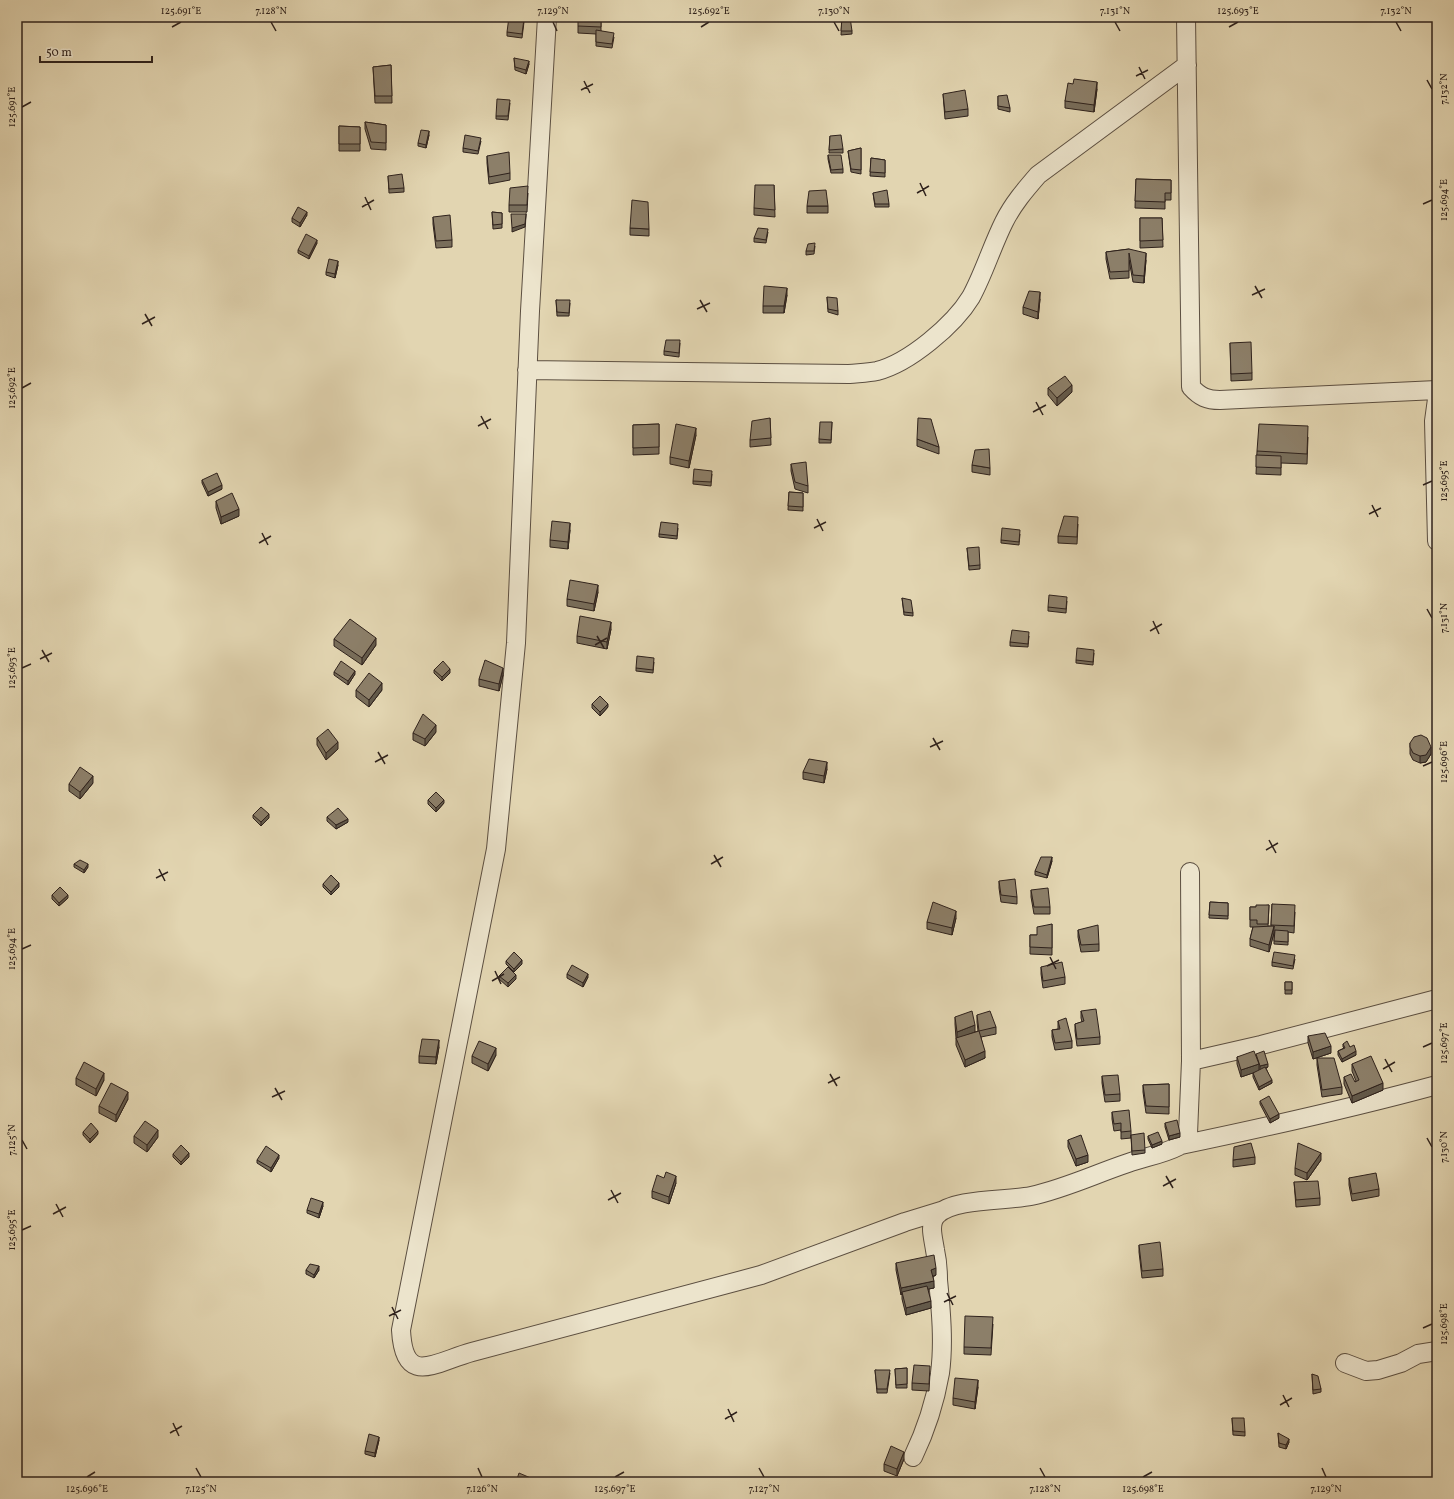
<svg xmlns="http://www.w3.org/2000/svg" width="1454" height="1499" font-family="Vollkorn,serif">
<rect width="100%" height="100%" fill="#e2d5b1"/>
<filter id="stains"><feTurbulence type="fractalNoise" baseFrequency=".005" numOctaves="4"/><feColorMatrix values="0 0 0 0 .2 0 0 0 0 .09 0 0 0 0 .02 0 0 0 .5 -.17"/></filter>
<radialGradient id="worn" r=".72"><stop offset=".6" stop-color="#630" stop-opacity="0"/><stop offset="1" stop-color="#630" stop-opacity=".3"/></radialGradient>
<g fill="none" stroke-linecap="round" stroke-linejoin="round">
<g stroke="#5c4f41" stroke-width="20">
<path id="minor" d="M547,17L530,311L516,643L496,849L401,1330C404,1388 435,1362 472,1352L761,1275L905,1222L944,1210
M1186,17L1191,387C1200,397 1207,400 1220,400L1437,390
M527,370L849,374C858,373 868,373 877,371C909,363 954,325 971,297C984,273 992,246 1004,222C1013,204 1025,190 1038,175L1187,65
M1437,399L1434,421L1437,541
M1191,1061L1261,1045L1437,999
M1181,1145C1267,1127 1352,1108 1437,1085
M1345,1363L1366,1371L1378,1370L1401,1363L1418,1354L1437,1351
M913,1457C926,1430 935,1402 940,1373C944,1343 941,1310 938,1280C938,1269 937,1259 935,1250C934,1243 932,1235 932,1229C932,1223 933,1219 937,1215C953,1198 1007,1201 1031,1196C1064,1189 1095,1174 1128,1163C1145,1157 1164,1154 1179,1146C1184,1143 1186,1139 1188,1134L1191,1061L1190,872"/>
</g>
<use href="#minor" stroke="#ece4cc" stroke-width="18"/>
</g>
<path fill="#786d5a" stroke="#2f221c" d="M601,17V31L614,37L612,48L596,46V34L578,33V26Z
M842,17L852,31V34L841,35Z
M524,22L522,38L507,36V32Z
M514,58L529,64L526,74L515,70Z
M391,65L392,103H375L373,67Z
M1073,84L1097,89L1094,112L1065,108V101Z
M943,94L968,109V116L945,119Z
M998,96L1010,108V112L998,109Z
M510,103L508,120L496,119V116Z
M365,122L386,125V150L371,149L365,129Z
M339,126L360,127V151H339Z
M429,135L426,148L418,146V143Z
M830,136L843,149V153H829Z
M481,141L478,154L463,152V148Z
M861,148V174L851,172L848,151Z
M828,155L843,169V173H831L828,159Z
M487,156L510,173V180L489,184L487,163Z
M871,158L885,160V177L870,176Z
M388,176L404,188V192L389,193Z
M1136,179L1171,180V200H1165V209L1135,208Z
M774,185L775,217L754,215V208Z
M528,193L527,212H509V205Z
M873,193L889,204V207H875Z
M807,206H828V213H807Z
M492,212L502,213V228L493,229Z
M307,215L300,227L292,222V218Z
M433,217L452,240V247L436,248L433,224Z
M1140,218H1162L1163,247L1140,248Z
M630,228L649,229V236L630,235Z
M768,232L766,243L754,242V238Z
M317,243L309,259L298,253V250Z
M815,246L814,254L806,255V251Z
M1129,249L1146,260L1144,283L1133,282L1129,260V278L1110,279L1106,259V252Z
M338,265L335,278L326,275V272Z
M787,295L784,313H763V306Z
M827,297L838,311V315L828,312Z
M1040,299L1038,319L1023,314V307Z
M556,300L570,303L569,316H557Z
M680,343L679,357L664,355V351Z
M1230,343L1252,373V380L1231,381Z
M1048,388L1072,392L1057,406L1048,395Z
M770,418L771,445L750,447V440Z
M832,422L831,443H819V439Z
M659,424V454L633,455V425Z
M696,435L689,468L670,464V457Z
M1308,437L1307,464L1281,463V475L1256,474L1257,451Z
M917,439L939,447V454L917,446Z
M791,464L808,486V493L795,489L791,471Z
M972,465L990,468V475L972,472Z
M712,474L711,486L693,484V481Z
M202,480L222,489L208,496L202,483Z
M789,492L803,493V511L788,510Z
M216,501L239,516L221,524L216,508Z
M1078,524L1077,544L1058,543V536Z
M678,528L677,539L659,537V534Z
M570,530L568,549L550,547V540Z
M1020,534L1019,545L1001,543V540Z
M967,548L980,565V569L969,570Z
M598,592L594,611L567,606V599Z
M902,598L913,613V616L904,615Z
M1067,601L1066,613L1048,611V607Z
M611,629L607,649L577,643V636Z
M1029,636L1028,647L1010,646V642Z
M334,639L376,645L362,665L334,646Z
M1094,653L1093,665L1076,663V660Z
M654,662L653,673L636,671V668Z
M434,670L450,673L442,681L434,673Z
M334,672L355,674L348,685L334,675Z
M503,675L499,691L479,686V679Z
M356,690H382L369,707L356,697Z
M592,704L608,707L600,716L592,708Z
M436,732L425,746L413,740V733Z
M317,738L338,749L326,760L317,745Z
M1410,743L1431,754L1426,762L1420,763L1413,760L1410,754Z
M827,769L824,783L803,779V772Z
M93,783L80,799L69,791V784Z
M428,800L444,803L436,812L428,804Z
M253,815L269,818L261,826L253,818Z
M327,817L348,822L336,829L327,821Z
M1052,861L1047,878L1035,875V871Z
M74,864L88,867L84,873L74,867Z
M999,881L1017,897V904L1001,902L999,888Z
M323,884L339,887L331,895L323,887Z
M1031,890L1050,907V914H1034L1031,897Z
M52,895L68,898L59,906L52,899Z
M1210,902L1228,903V919L1209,918Z
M1272,904L1295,912L1294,933L1288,932V945L1274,944V932L1269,952L1250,946V939L1253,927H1250V907H1256L1269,905L1268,926H1271Z
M956,918L952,935L927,929V922Z
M1052,924V955L1030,954V935H1037Z
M1078,930L1099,944V951L1081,952L1078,937Z
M1295,959L1293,969L1272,966V962Z
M506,961L522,964L514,972L506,964Z
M1041,967L1065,977V984L1043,988L1041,974Z
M567,974L588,977L583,987L567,978Z
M499,976L516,979L508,987L499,979Z
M1285,982H1292V994H1285Z
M1081,1011L1100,1037V1044L1077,1046L1075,1031V1024L1082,1022L1081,1018Z
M977,1015L996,1027V1034L981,1037L985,1058L965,1067L956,1045V1038L955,1024V1017L975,1032L978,1031L977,1022Z
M1058,1021L1072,1041V1048L1055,1050L1052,1037V1030L1058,1029Z
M1308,1036L1331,1053L1313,1059L1308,1043Z
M1343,1044L1350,1047L1356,1055L1342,1062L1338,1055V1051L1344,1048L1343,1047Z
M439,1047L436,1064L419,1063V1056Z
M496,1055L488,1071L472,1063V1056Z
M1256,1055L1268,1067L1266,1068L1272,1083L1259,1090L1253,1077V1073L1255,1072L1241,1077L1237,1064V1057Z
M1317,1058L1342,1087V1094L1322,1097L1317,1065Z
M1352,1064L1383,1090L1352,1103L1344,1084V1077L1355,1082L1356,1081L1352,1071Z
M1102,1076L1120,1094V1101L1105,1102L1102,1083Z
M76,1078L104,1080L96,1096L76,1085Z
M1169,1084V1114L1146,1113L1143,1092V1085Z
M128,1099L116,1122L99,1113V1106Z
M1260,1101L1279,1118L1270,1123L1260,1104Z
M1112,1112L1131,1131V1138L1121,1139V1130L1114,1131L1112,1119Z
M1165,1123L1180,1137L1169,1140L1165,1127Z
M83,1132L98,1134L90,1143L83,1135Z
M1131,1135L1145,1150V1153L1132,1155Z
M134,1136L158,1137L147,1152L134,1143Z
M1148,1136L1162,1144L1152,1148L1148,1139Z
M1068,1140L1088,1162L1076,1166L1068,1147Z
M173,1154L189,1157L181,1165L173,1157Z
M1255,1157V1164L1233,1167V1160Z
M279,1158L271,1172L257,1163V1160Z
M1321,1160L1307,1180L1295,1175V1168Z
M1349,1178L1379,1189V1196L1352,1201L1349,1185Z
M1294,1182L1320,1198V1205L1296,1207Z
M676,1183L669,1204L652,1198V1191Z
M323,1206L319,1218L307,1213V1210Z
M1139,1245L1163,1269V1276L1142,1278L1139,1252Z
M896,1263L936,1275L933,1277L934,1288L928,1289L931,1308L906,1315L902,1299V1294L901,1295L896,1270Z
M306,1270H319L314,1278L306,1274Z
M993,1324L991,1355L964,1354V1347Z
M907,1368V1388H896L895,1369Z
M875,1370L890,1373L887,1393H877Z
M930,1373L929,1391L912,1390V1383Z
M1312,1374L1321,1389V1392L1313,1394Z
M978,1387L975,1409L953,1405V1398Z
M1232,1418L1245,1432V1436L1233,1435Z
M1278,1433L1289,1442L1286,1449L1279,1447Z
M379,1440L375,1457L365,1454V1451Z
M904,1459L897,1476L884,1471V1464Z"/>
<path fill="#62594a" stroke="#2f221c" d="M529,61V64L526,74V70Z
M1097,82V89L1094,112V105Z
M429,131V135L426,148V145Z
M307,212V215L300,227V223Z
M526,214L525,227L512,232V228Z
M317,240V243L309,259V256Z
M1146,253V260L1144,283V276Z
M338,261V265L335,278V274Z
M787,288V295L784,313V306Z
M1040,292V299L1038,319V312Z
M1072,385V392L1057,406V398Z
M696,428V435L689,468V461Z
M222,485V489L208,496V492Z
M239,509V516L221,524V517Z
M570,523V530L568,549V542Z
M598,585V592L594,611V604Z
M611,622V629L607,649V642Z
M376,638V645L362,665V658Z
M503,668V675L499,691V684Z
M450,669V673L442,681V677Z
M355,671V674L348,685V681Z
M382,683V690L369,707V700Z
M608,704V707L600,716V712Z
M436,725V732L425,746V739Z
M338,742V749L326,760V753Z
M1431,747V754L1426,762L1420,763V756Z
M827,762V769L824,783V776Z
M93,776V783L80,799V792Z
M444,800V803L436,812V808Z
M269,814V818L261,826V822Z
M348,819V822L336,829V825Z
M1052,857V861L1047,878V875Z
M88,864V867L84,873V870Z
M339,883V887L331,895V892Z
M68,895V898L59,906V903Z
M956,911V918L952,935V928Z
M1274,926V933L1269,952V945Z
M522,960V964L514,972V969Z
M588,974V977L583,987V983Z
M516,975V979L508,987V983Z
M975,1025V1032L957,1039V1032Z
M439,1040V1047L436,1064V1057Z
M1331,1046V1053L1313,1059V1052Z
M496,1048V1055L488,1071V1064Z
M985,1051V1058L965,1067V1060Z
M1356,1051V1055L1342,1062V1059Z
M1259,1064V1071L1241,1077V1070Z
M1268,1064V1067L1260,1070V1066Z
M104,1073V1080L96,1096V1089Z
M1272,1080V1083L1259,1090V1087Z
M1383,1083V1090L1352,1103V1096Z
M128,1092V1099L116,1122V1115Z
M1279,1114V1118L1270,1123V1119Z
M158,1130V1137L147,1152V1145Z
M98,1131V1134L90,1143V1139Z
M1180,1133V1137L1169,1140V1136Z
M1162,1141V1144L1152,1148V1145Z
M189,1153V1157L181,1165V1162Z
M1321,1153V1160L1307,1180V1173Z
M279,1155V1158L271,1172V1168Z
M1088,1155V1162L1076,1166V1159Z
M676,1176V1183L669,1204V1197Z
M323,1202V1206L319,1218V1214Z
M319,1266V1270L314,1278V1275Z
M936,1268V1275L931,1277V1270Z
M934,1281V1288L903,1294L902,1292V1294L901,1295V1288Z
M931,1301V1308L906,1315V1308Z
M978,1380V1387L975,1409V1402Z
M379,1437V1440L375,1457V1453Z
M1289,1439V1442L1286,1449V1445Z
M904,1452V1459L897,1476V1469Z"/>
<path fill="#8c7f69" stroke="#2f221c" d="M509,17L524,19L522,34L507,32Z
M578,17H601V27L578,26Z
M842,17H850L852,31H841Z
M596,30L614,33L612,44L596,42Z
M514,58L529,61L526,70L515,67Z
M391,65L392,96H375L373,67Z
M1074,79L1097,82L1094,105L1065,101L1068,83L1073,84Z
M965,90L968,109L945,112L943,94Z
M1007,95L1010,108L998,106V96Z
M497,99L510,100L508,116H496Z
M365,122L386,125V143L371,142Z
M339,126L360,127V144H339Z
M421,130L429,131L426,145L418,143Z
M465,135L481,138L478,151L463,148Z
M841,135L843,149L829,150L830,136Z
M861,148V170L851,169L848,151Z
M509,152L510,173L489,177L487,156Z
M828,155H841L843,169L831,170Z
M871,158L885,160V173L870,172Z
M402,174L404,188L389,189L388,176Z
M1136,179L1171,180V193H1165V202L1135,201Z
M755,185H774L775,210L754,208Z
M528,186L527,205H509L510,188Z
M826,190L828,206H807L809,191Z
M887,190L889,204H875L873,193Z
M632,200L648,202L649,229L630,228Z
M298,207L307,212L300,223L292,218Z
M492,212L502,213V224L493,225Z
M511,214H526L525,224L512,228Z
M450,215L452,240L436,241L433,217Z
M1140,218H1162L1163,240L1140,241Z
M758,228L768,229L766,240L754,238Z
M306,234L317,240L309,256L298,250Z
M815,243L814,251H806L808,244Z
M1129,249L1146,253L1144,276L1133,275L1129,253V271L1110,272L1106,252Z
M329,259L338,261L335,274L326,272Z
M764,286L787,288L784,306H763Z
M1029,291L1040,292L1038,312L1023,307Z
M827,297L837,298L838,311L828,309Z
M556,300H570L569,313L557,312Z
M666,340H680L679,353L664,351Z
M1251,342L1252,373L1231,374L1230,343Z
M1065,376L1072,385L1057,398L1048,388Z
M770,418L771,438L750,440L752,421Z
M918,418L931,419L939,447L917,439Z
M820,422H832L831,440L819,439Z
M659,424V447L633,448V425Z
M676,424L696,428L689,461L670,457Z
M1259,424L1308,426L1307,454L1257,451Z
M989,449L990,468L972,465L975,450Z
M1256,455L1281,456V468L1256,467Z
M806,462L808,486L795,482L791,464Z
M694,469L712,471L711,482L693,481Z
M217,473L222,485L208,492L202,480Z
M789,492L803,493V507L788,506Z
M232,493L239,509L221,517L216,501Z
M1064,516L1078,517L1077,537L1058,536Z
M552,521L570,523L568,542L550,540Z
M661,522L678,524L677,536L659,534Z
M1002,528L1020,530L1019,542L1001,540Z
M979,547L980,565L969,566L967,548Z
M570,580L598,585L594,604L567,599Z
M1049,595L1067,597L1066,609L1048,607Z
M902,598L911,600L913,613L904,612Z
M580,616L611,622L607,642L577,636Z
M350,619L376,638L362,658L334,639Z
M1012,630L1029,632L1028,644L1010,642Z
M1077,648L1094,650L1093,662L1076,660Z
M637,656L654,658L653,670L636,668Z
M485,660L503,668L499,684L479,679Z
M341,661L355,671L348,681L334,672Z
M443,661L450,669L442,677L434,670Z
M369,673L382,683L369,700L356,690Z
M600,696L608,704L600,712L592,704Z
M423,714L436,725L425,739L413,733Z
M328,729L338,742L326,753L317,738Z
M1421,735L1427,738L1431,747L1426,755L1420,756L1413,753L1410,747V743L1414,737Z
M809,759L827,762L824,776L803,772Z
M80,767L93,776L80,792L69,784Z
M436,792L444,800L436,808L428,800Z
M261,807L269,814L261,822L253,815Z
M338,808L348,819L336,825L327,817Z
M1041,857H1052L1047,875L1035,871Z
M80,860L88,864L84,870L74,864Z
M331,875L339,883L331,892L323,884Z
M1015,879L1017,897L1001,895L999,881Z
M60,887L68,895L59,903L52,895Z
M1048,888L1050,907H1034L1031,890Z
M933,902L956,911L952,928L927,922Z
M1210,902L1228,903V916L1209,915Z
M1272,904L1295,905L1294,926L1271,925Z
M1256,905H1269L1268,924H1257V920H1250V907H1256Z
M1052,924V948L1030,947V935H1037V927Z
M1098,925L1099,944L1081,945L1078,930Z
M1274,926L1269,945L1250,939L1253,927Z
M1275,930L1288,931V942L1274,941Z
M514,952L522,960L514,969L506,961Z
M1274,952L1295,955L1293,966L1272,962Z
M1062,962L1065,977L1043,981L1041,967Z
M572,965L588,974L583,983L567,974Z
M508,967L516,975L508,983L499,976Z
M1285,982H1292V990H1285Z
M1096,1009L1100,1037L1077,1039L1075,1024L1084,1021L1081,1011Z
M972,1011L975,1025L957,1032L955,1017Z
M990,1011L996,1027L979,1031L977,1015Z
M1066,1018L1072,1041L1055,1043L1052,1030L1060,1029L1058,1021Z
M979,1031L985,1051L965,1060L956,1038Z
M1325,1033L1331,1046L1313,1052L1308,1036Z
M422,1039L439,1040L436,1057L419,1056Z
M479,1041L496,1048L488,1064L472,1056Z
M1347,1041L1350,1047L1354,1045L1356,1051L1342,1059L1338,1051L1345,1048L1343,1044Z
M1254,1051L1259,1064L1241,1070L1237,1057Z
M1264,1051L1268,1064L1260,1066L1256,1054Z
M1371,1056L1383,1083L1352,1096L1344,1077L1351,1074L1355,1082L1359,1080L1352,1064Z
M1317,1058H1334L1342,1087L1322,1090Z
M84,1062L104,1073L96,1089L76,1078Z
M1265,1067L1272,1080L1259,1087L1253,1073Z
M1118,1075L1120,1094L1105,1095L1102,1076Z
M111,1083L128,1092L116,1115L99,1106Z
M1169,1084V1107L1146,1106L1143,1085Z
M1269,1096L1279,1114L1270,1119L1260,1101Z
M1129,1110L1131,1131L1121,1132V1123L1114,1124L1112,1112Z
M1177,1120L1180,1133L1169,1136L1165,1123Z
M145,1121L158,1130L147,1145L134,1136Z
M91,1123L98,1131L90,1139L83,1132Z
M1158,1132L1162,1141L1152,1145L1148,1136Z
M1144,1133L1145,1150L1132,1151L1131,1135Z
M1081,1135L1088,1155L1076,1159L1068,1140Z
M1251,1143L1255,1157L1233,1160L1234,1147Z
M1298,1143L1321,1153L1307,1173L1295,1168Z
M181,1145L189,1153L181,1162L173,1154Z
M266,1146L279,1155L271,1168L257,1160Z
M666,1172L676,1176L669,1197L652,1191L657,1175L664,1178Z
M1376,1173L1379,1189L1352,1194L1349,1178Z
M1318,1181L1320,1198L1296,1200L1294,1182Z
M311,1198L323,1202L319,1214L307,1210Z
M1160,1242L1163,1269L1142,1271L1139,1245Z
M934,1255L936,1268L931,1270L934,1281L901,1288L896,1263Z
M310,1264L319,1266L314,1275L306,1270Z
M927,1286L931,1301L906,1308L902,1292Z
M965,1316L993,1317L991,1348L964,1347Z
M914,1365L930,1366L929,1384L912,1383Z
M907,1368V1384L896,1385L895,1369Z
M875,1370H890L887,1389H877Z
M1312,1374L1318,1376L1321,1389L1313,1390Z
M955,1378L978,1380L975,1402L953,1398Z
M1232,1418H1244L1245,1432L1233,1431Z
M1278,1433L1289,1439L1286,1445L1279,1443Z
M369,1434L379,1437L375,1453L365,1451Z
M891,1446L904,1452L897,1469L884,1464Z
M519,1473L533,1479L532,1482H516Z"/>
<path fill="none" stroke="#2f221c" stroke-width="1.5" d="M271,22L276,31M553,22L557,31M834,22L839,31M1115,22L1120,31M1396,22L1401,31M172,27L181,22M701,27L709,22M1229,27L1238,22M1139,67L1145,79M1136,76L1148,70M1427,80L1432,89M584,81L590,93M581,90L593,84M22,107L31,102M920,183L926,196M917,193L929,186M365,197L371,210M1423,204L1432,200M362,207L374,200M1255,286L1262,298M1252,295L1265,289M700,300L707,312M697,309L710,303M145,314L152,326M142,324L155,317M22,388L31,383M1036,402L1043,415M1033,412L1046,405M481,416L488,429M478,426L491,419M1423,485L1432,481M1372,505L1378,517M1369,514L1381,508M817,519L823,531M814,528L826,522M262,533L268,545M259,543L271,536M1427,609L1432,618M1153,621L1159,634M1150,631L1162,624M597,636L604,648M595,645L607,638M42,650L49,662M40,659L52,653M22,668L31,664M933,738L940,750M930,747L943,741M378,752L385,764M375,762L388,755M1423,766L1432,762M1269,840L1276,853M1266,850L1278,843M714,855L721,867M711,864L723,857M159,869L165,881M156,878L168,872M22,949L31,945M1050,957L1056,969M1047,966L1059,960M495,971L501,984M492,981L504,974M1423,1047L1432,1043M1385,1059L1392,1072M1383,1069L1395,1062M830,1074L837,1086M828,1083L840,1077M275,1088L282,1100M272,1097L285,1091M1427,1138L1432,1147M22,1140L27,1149M1166,1176L1173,1188M1163,1186L1176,1179M611,1190L618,1203M608,1200L621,1193M56,1204L63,1217M53,1214L66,1207M22,1230L31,1226M947,1293L953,1305M944,1302L956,1296M392,1307L398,1319M389,1316L401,1310M1423,1328L1432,1324M1283,1395L1289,1407M1280,1405L1292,1398M728,1409L734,1422M725,1419L737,1412M173,1423L179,1436M170,1433L182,1426M196,1468L201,1477M478,1468L482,1477M759,1468L764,1477M1040,1468L1045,1477M1322,1468L1326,1477M87,1477L95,1472M615,1477L624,1472M1143,1477L1152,1472"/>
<rect width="1454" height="1499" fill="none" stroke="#e2d5b1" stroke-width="44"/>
<path d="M40 56v6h112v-6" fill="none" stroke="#2f221c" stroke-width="2"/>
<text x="46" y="56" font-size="12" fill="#2f221c" stroke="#ece4cc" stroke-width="3" paint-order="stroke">50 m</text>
<rect x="22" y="22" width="1410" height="1455" fill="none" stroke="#2f221c" stroke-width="1.5"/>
<g font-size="10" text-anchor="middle" fill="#2f221c">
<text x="181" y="14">125.691°E</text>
<text x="271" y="14">7.128°N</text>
<text x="553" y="14">7.129°N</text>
<text x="709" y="14">125.692°E</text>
<text x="834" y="14">7.130°N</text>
<text x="1115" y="14">7.131°N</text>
<text x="1238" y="14">125.693°E</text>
<text x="1396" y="14">7.132°N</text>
<text transform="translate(1443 89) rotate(-90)" y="4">7.132°N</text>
<text transform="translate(11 107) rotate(-90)" y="4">125.691°E</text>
<text transform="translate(1443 200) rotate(-90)" y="4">125.694°E</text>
<text transform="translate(11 388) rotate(-90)" y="4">125.692°E</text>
<text transform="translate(1443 481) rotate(-90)" y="4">125.695°E</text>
<text transform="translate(1443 618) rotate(-90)" y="4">7.131°N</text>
<text transform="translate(11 668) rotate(-90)" y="4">125.693°E</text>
<text transform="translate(1443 762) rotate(-90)" y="4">125.696°E</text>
<text transform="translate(11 949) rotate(-90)" y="4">125.694°E</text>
<text transform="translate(1443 1043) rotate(-90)" y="4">125.697°E</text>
<text transform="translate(11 1140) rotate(-90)" y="4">7.125°N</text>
<text transform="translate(1443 1147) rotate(-90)" y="4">7.130°N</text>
<text transform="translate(11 1230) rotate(-90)" y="4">125.695°E</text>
<text transform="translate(1443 1324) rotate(-90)" y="4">125.698°E</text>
<text x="87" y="1492">125.696°E</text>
<text x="201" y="1492">7.125°N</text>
<text x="482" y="1492">7.126°N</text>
<text x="615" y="1492">125.697°E</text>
<text x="764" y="1492">7.127°N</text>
<text x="1045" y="1492">7.128°N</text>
<text x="1143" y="1492">125.698°E</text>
<text x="1326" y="1492">7.129°N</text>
</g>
<rect width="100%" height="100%" filter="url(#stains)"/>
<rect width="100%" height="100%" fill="url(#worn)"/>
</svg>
